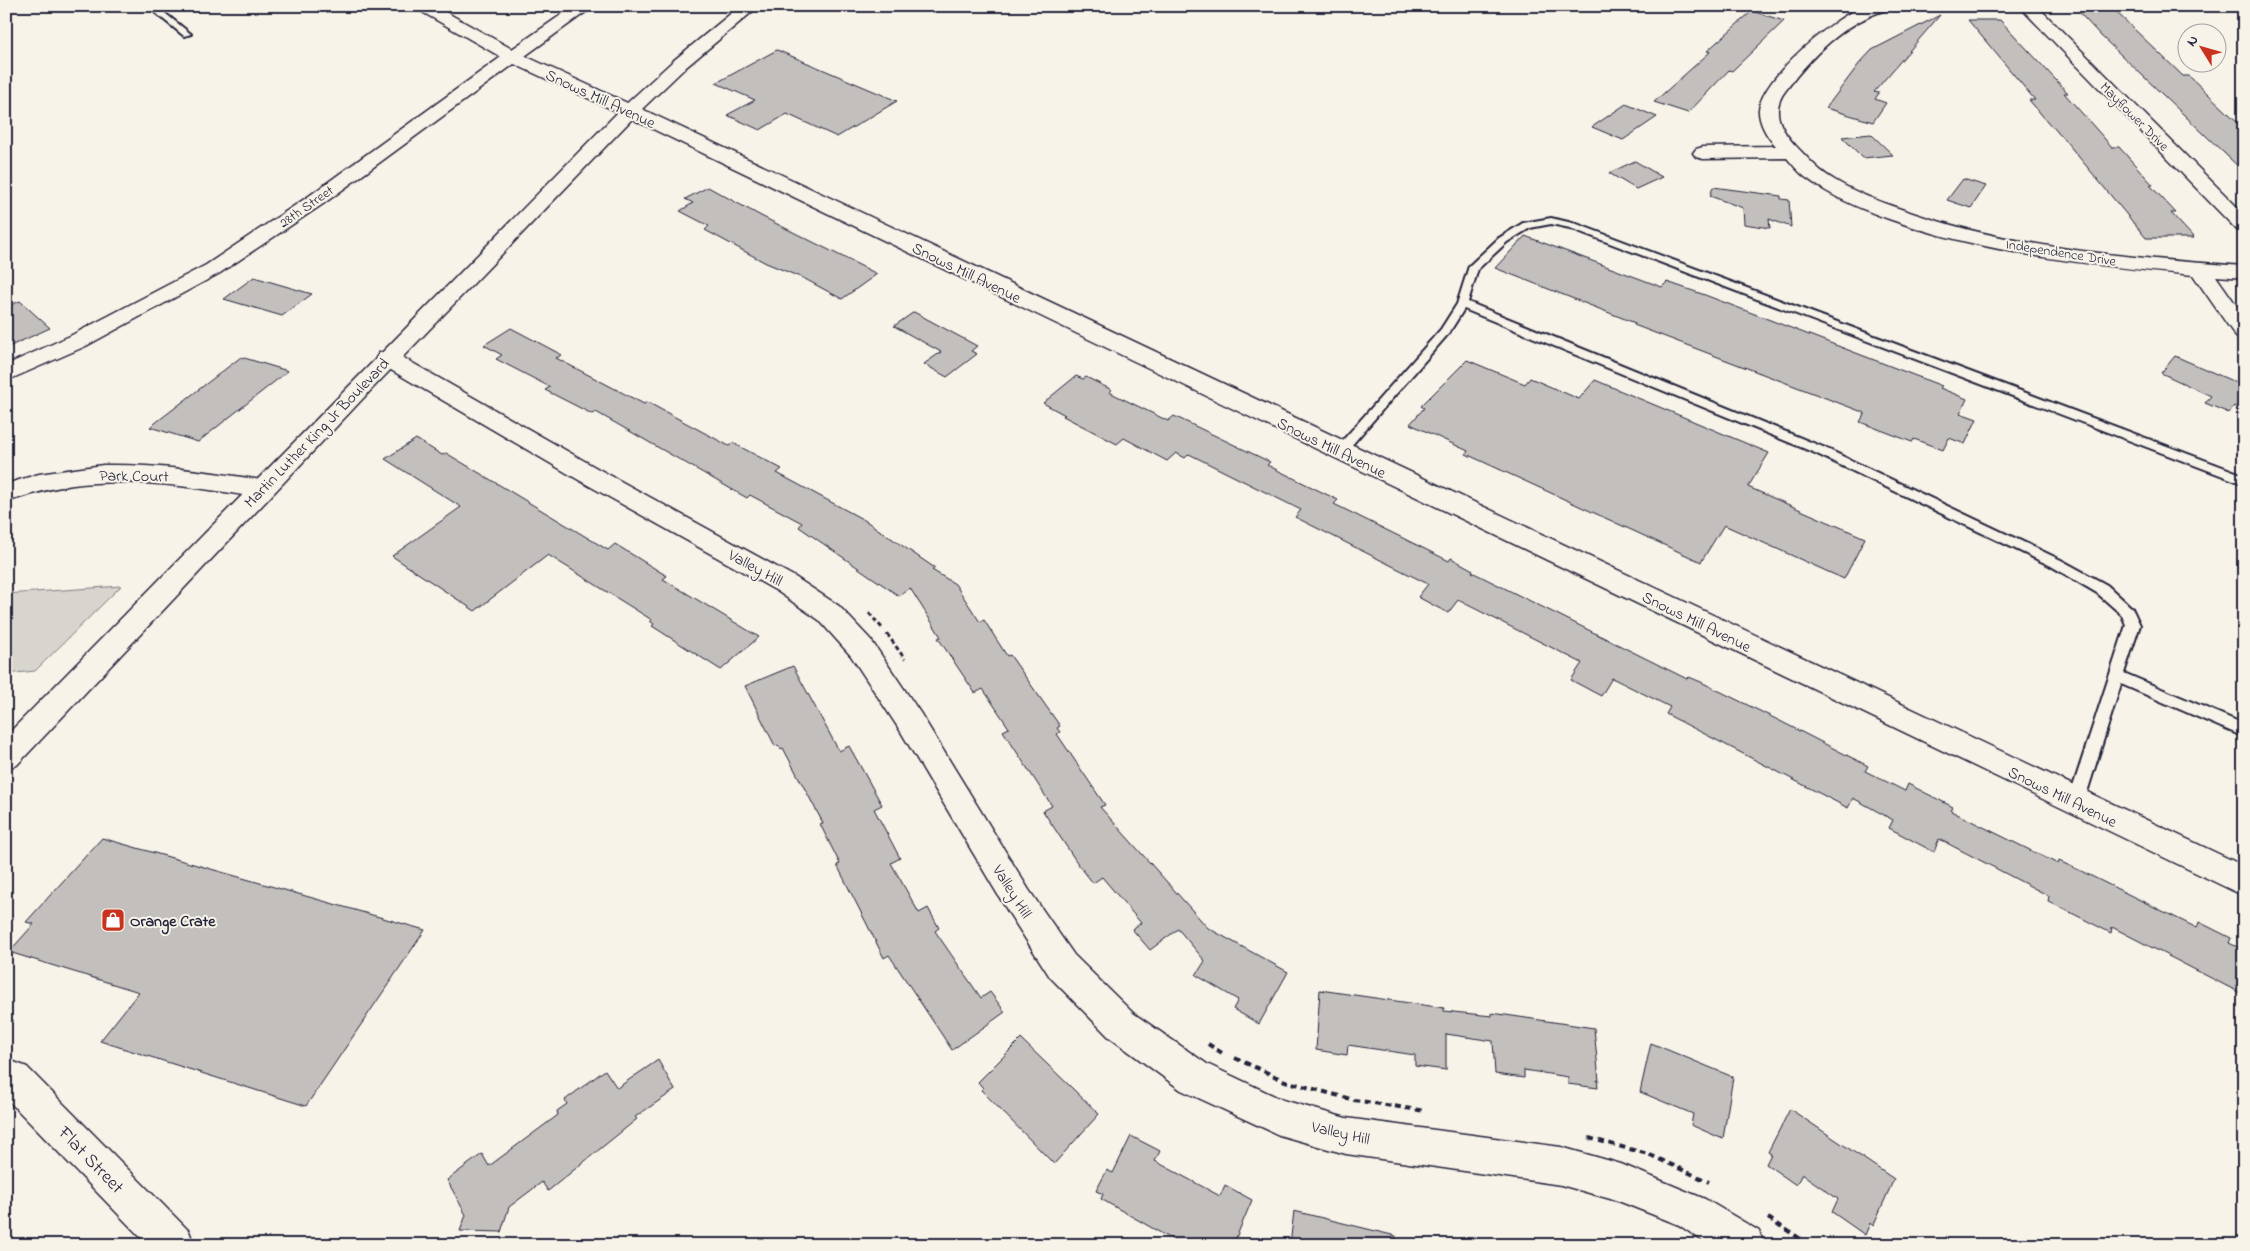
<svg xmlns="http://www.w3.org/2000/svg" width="2250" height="1251" font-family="'Indie Flower',sans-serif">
<rect width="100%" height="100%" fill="#f7f3e8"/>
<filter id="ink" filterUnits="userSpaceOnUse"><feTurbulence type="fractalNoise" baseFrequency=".02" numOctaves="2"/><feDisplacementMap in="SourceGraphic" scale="10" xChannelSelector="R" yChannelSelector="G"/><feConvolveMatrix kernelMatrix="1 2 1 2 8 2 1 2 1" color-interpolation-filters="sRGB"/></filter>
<g filter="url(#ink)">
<path fill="#d8d5cf" stroke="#7d7c85" d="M121,586L35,671L6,674V594Z"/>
<path fill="#c2bfbd" stroke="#22223b" d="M2077,6H2110L2183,76H2189L2244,128V172L2101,36L2074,7H2078Z
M1752,11L1784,21L1732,71L1729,70L1688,113L1654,102L1710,52L1707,51Z
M1940,15L1874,92L1879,93L1875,99L1886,103L1873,122L1826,108L1859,64L1872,50Z
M1968,20H2000L2068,93H2064L2112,147H2119L2153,185H2150L2176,213H2171L2194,238H2146L2054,127H2052L2029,100H2035Z
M777,50L897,101L837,137L787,114L760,130L727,115L755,100L716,83Z
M1626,104L1657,117L1623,140L1592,127Z
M1871,134L1893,155L1863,158L1842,137Z
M1635,161L1662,177L1636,189L1609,173Z
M1963,179L1986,186L1971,208L1947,200Z
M708,187L761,216L877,274L842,299L805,279L766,263L705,230L709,226L680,211L693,203L685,199Z
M1713,187L1781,196V199L1789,200L1791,227L1769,219L1770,228L1744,224L1743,208L1710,196Z
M1525,236L1662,287L1667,282L1705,295L1942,386L1940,388L1967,399L1960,413L1977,419L1965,444L1949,438L1943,450L1914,439L1912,442L1860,422L1865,413L1634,325L1635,323L1495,268Z
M254,277L312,294L282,316L224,299Z
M20,301L50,328L6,348V307Z
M914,312L977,346L971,351L977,354L947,377L924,364L941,352L894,326Z
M511,328L562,355L556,358L644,404L647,402L729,446L733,443L782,469L777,473L866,521L935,568L932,570L955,584L980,622L984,620L1007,656L1010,655L1060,726L1057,728L1060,732L1057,734L1105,805L1100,807L1208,928L1288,972L1259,1024L1233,1009L1238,1000L1196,975L1205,961L1178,929L1150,950L1132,929L1141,923L1102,877L1093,883L1078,864L1043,811L1052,806L1003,731L1009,728L983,689L975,693L938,638L941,637L910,588L899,596L799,527L802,523L750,495L747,498L596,412L592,414L545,390L550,387L496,359L502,355L484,345Z
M2175,356L2244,386V411L2234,406L2229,413L2205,403L2211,396L2161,373Z
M241,357L288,371L198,442L150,427Z
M1467,360L1525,384L1530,378L1579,399L1595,380L1769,453L1748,487L1865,538L1844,579L1724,525L1701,562L1466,454L1468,451L1410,424L1424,408L1421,406Z
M1076,376L1083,379L1086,377L1112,390L1109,392L1168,421L1174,416L1270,462L1267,465L1338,500L1334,504L1449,561L1451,558L1473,570L1472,572L1687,679L1689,677L1701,682L1780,721L1868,766L1865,771L1905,791L1908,784L1953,807L1951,811L2058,864L2059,861L2079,870L2197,928L2199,922L2231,938L2229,943L2244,950V995L2112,927L2111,933L2048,901L2049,896L1939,839L1934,852L1889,828L1893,820L1853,798L1848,808L1666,714L1670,707L1612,678L1601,696L1571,680L1582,663L1458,600L1448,613L1418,597L1428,584L1295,517L1301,510L1189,454L1185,458L1176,453L1167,461L1124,438L1117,444L1063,416L1065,415L1043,403Z
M416,439L442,455L446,453L608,550L615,544L667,576L663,579L759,637L721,670L652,626L654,624L650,621L652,620L548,555L475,611L392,556L461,507L385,459Z
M793,666L839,751L849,746L882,805L874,809L900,858L891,863L919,913L928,908L939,928L935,931L981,998L990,992L1005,1012L952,1050L889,955L884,958L837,865L840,864L820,824L823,823L783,748L781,749L778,745L775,746L745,686Z
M102,838L425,930L306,1106L100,1041L139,992L9,952L34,924L26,922Z
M1320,990L1444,1008V1011L1492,1016V1013L1594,1028L1599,1081L1597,1080L1598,1088L1568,1084V1077L1524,1070V1078L1495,1074L1493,1041L1446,1034V1070L1415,1066V1055L1348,1045L1347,1055L1316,1050Z
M1021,1039L1099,1114L1054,1164L981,1090L983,1088L978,1082Z
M1651,1043L1733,1077L1723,1139L1691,1125L1693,1114L1640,1092Z
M658,1060L675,1090L635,1117L637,1119L548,1191L542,1182L509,1207L501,1232L460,1231L466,1215L447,1180L482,1154L489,1166L558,1115L557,1111L567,1104L565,1100L605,1070L617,1088Z
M1790,1109L1894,1179L1873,1226L1870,1223L1865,1235L1832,1212L1838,1199L1802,1174L1796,1185L1766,1164L1771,1154L1768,1152Z
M1131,1136L1160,1151L1155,1161L1220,1196L1225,1185L1252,1200L1233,1245H1182L1101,1199L1103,1194L1096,1191L1107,1170L1113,1173Z
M1294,1211L1396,1236L1395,1245H1290Z"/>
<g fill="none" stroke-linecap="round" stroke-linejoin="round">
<g stroke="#22223b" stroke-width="4">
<path id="lane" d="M147,6H156L191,34L184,36Z
M1551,218L1577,224L2244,475V484L1570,228L1551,224L1530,228L1507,242L1478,269L1468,302L1823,447L2061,560L2107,585L2132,608L2140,625L2124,673L2244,724V737L2121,684L2084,802L2081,807L2076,809L2071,807L2068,802L2126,625L2122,615L2097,593L2051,566L1815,453L1464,309L1449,333L1344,454H1336L1334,451L1336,448L1441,329L1457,304L1469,266L1499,238L1523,223Z"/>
</g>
<g stroke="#22223b" stroke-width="3">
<path id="street" d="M415,6H435L512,49L574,6H594L525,56L634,106L637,110L634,114L628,115L622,114L514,64L323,204L220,273L86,346L6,381V365L70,336L206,265L309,196L501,57L417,9Z
M1864,6H1890L1888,9C1844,23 1813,54 1786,90C1770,110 1780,129 1796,146C1804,154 1812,163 1820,170C1840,186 1874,200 1898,208C2008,248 2127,258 2244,266V278L2216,276L2244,316V339L2236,337L2193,275C2091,265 1986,254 1889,219C1861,209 1832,197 1808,179C1800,174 1793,165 1787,158L1703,159L1696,157L1693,153L1696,149L1703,147L1776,146C1767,137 1758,122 1759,109C1762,78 1835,16 1864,6Z
M2019,6H2037L2244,214V232L2237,230Z
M387,351L395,353L595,467L795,577L839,606L871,640L921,714L1029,890L1074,955L1133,1013L1207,1064L1283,1100L1346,1118L1561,1147L1621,1164L1705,1199L1759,1231L1764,1245H1709L1679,1225L1621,1202L1561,1185L1346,1154L1279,1135L1181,1090L1109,1037L1050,977L1007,910L901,732L851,656L819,620L777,591L577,479L379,363L376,358L379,353Z
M103,465C157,464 209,472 262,480L271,483L275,489L271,495L262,498C199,488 136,477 73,485C50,488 28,495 6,502V484L39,474Z
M6,1059L27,1067L189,1231L194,1245H148L6,1098Z"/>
</g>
<g stroke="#22223b" stroke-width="3">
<path id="secondary" d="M740,6H759L685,68L642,109L2244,866V896L632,119L371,390L17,765L6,768V736L619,111L622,106L625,105L673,61Z"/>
</g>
<path stroke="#22223b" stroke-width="3" stroke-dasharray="4.5 3" stroke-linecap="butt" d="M869,613L883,629
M887,634L905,659"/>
<path stroke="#22223b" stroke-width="4" stroke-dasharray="6 4.5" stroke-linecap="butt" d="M1208,1044L1222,1053
M1235,1058L1285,1081L1354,1100L1425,1111
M1589,1138L1648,1154L1709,1182
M1768,1218L1810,1245"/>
<use href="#lane" fill="#f7f3e8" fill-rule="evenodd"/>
<use href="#street" fill="#f7f3e8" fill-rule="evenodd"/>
<use href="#secondary" fill="#f7f3e8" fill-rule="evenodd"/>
</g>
</g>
<defs>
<g id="shop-square" transform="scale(1.25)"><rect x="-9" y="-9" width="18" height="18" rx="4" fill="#c8321e" stroke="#f7f3e8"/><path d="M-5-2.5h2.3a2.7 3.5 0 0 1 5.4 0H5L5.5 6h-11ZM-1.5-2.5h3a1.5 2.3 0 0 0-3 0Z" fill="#fff"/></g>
</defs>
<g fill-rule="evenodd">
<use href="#shop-square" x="113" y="920"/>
</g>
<g text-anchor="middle" stroke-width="4" stroke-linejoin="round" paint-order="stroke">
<g font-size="14" fill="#22223b" stroke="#f7f3e8">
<text transform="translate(2135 116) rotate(45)" y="5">Mayflower Drive</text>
<text transform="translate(306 206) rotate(-35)" y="5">28th Street</text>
<text transform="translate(2061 252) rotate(9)" y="5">Independence Drive</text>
</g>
<g font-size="16" fill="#22223b" stroke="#f7f3e8">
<text transform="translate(601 98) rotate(25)" y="6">Snows Mill Avenue</text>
<text transform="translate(967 272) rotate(26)" y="6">Snows Mill Avenue</text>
<text transform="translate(316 432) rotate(-46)" y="6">Martin Luther King Jr Boulevard</text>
<text transform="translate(1332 447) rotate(26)" y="6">Snows Mill Avenue</text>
<text transform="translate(134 475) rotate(1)" y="6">Park Court</text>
<text transform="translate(756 567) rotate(29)" y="6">Valley Hill</text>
<text transform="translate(1697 621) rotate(26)" y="6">Snows Mill Avenue</text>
<text transform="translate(2063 796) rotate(26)" y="6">Snows Mill Avenue</text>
<text transform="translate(1013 891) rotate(58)" y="6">Valley Hill</text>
<text transform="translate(1341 1132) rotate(13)" y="6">Valley Hill</text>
</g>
<g font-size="16" font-weight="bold" fill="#22223b" stroke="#f7f3e8" text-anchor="start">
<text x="130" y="926">Orange Crate</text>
</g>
<g font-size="19" fill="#22223b" stroke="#f7f3e8">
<text transform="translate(92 1159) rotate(46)" y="7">Flat Street</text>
</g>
</g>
<rect width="2250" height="1251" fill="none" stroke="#f7f3e8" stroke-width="25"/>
<rect x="12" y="12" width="2225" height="1226" fill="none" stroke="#22223b" stroke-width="2" filter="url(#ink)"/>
<g transform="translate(2202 48) rotate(307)"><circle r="24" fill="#f7f3e8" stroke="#a29fa3"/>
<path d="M0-4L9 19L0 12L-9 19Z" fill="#c8321e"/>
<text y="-8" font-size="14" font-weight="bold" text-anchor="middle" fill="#22223b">N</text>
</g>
</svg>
